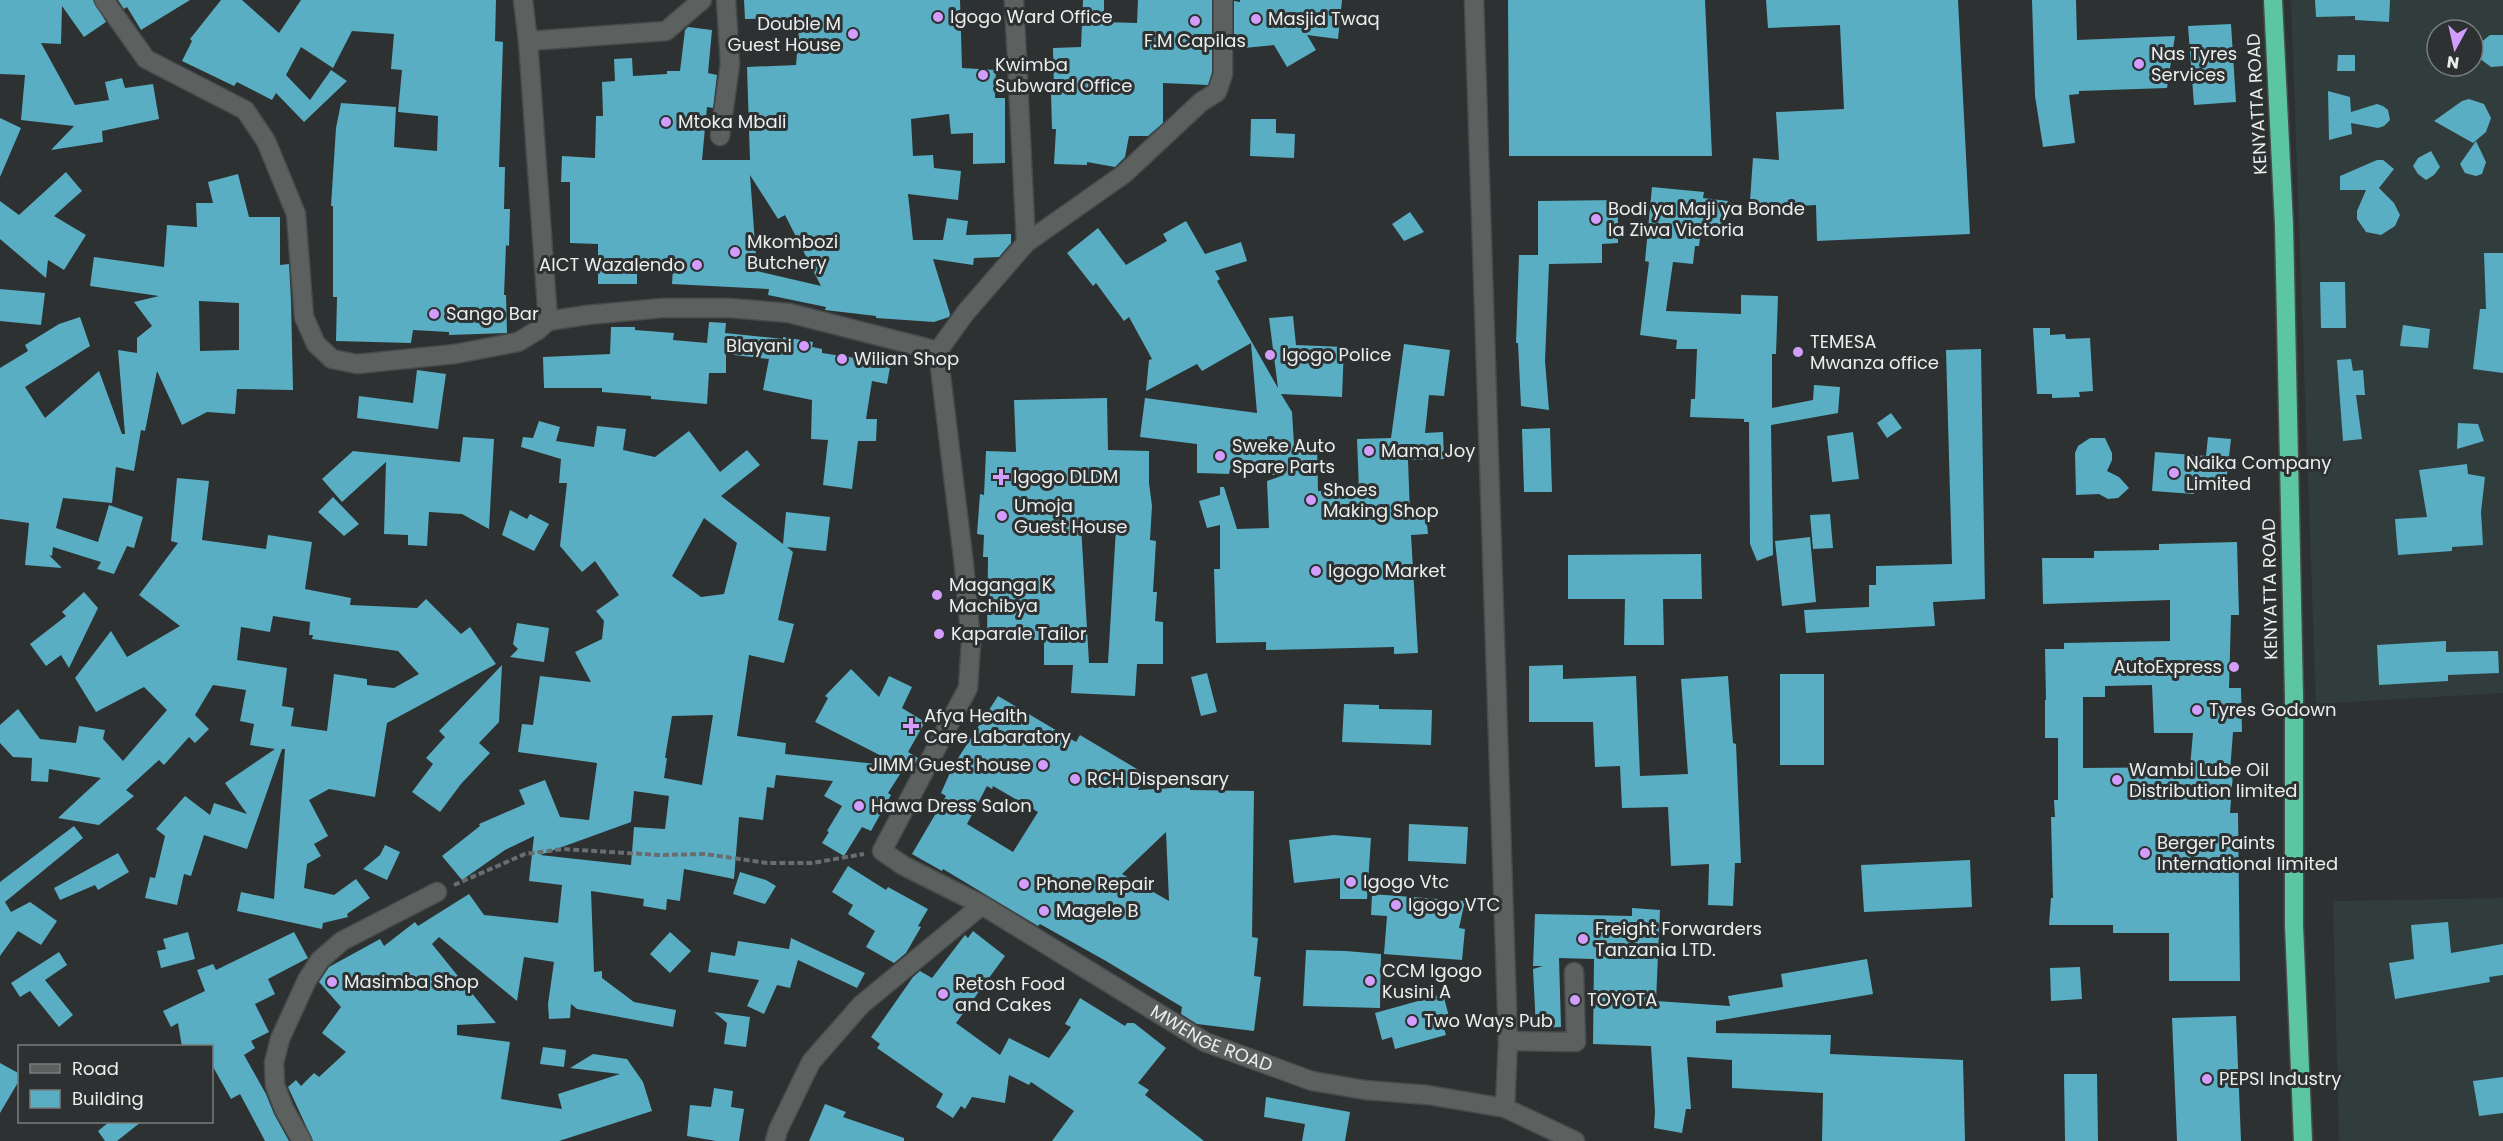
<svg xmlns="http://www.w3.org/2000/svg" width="2503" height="1141" font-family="Poppins,sans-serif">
<rect width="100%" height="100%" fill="#2d3131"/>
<path fill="#313d3c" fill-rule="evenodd" d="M2291,0H2503V693L2316,704ZM2437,30H2473V66H2437Z
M2503,898V1141H2339L2333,901Z"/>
<path fill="#59aec3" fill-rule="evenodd" d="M0,0H93L106,22L84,37L62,6L61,44L41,43L75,105L109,100L105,82L122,78L125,88L153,84L159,119L102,131L103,142L51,150L74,126L21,120L25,75L0,74Z
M118,0H190L141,30L127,7L124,9Z
M221,0H242L279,33L301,0H496L495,41L503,42L499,167H505L504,209H510L509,246L506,245L504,295H506L507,333L449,335V332L413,330L411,343L336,341L337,297H333V206H331L336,128L341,103L396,107L394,147L437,151L438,116L398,112L402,70L391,69L394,34L352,31L333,68L301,47L286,75L310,100L331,70L347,81L304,122L276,93L272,100L237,82L234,86L182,61L192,41L190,39Z
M744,0H960L962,68L996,70L995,98H1005V163L973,164V133L951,134L949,114L911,119L913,156L933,155L934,168L961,171L958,200L908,194L913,240H943L947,218L968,221L966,235L1011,234V243L999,257L974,258L973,265L933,259L950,314L949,317L934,322L876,318V316L825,310L826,307L768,295L769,289L672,284L673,267H637V284H598V244L570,243V182H561L562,156L595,158L596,116H603L602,82L615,81L614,59L632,58L633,76L667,74V71H680L685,30L688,27L712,30L708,73L717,75L713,108L707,107L702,160H750L747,67L796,65L800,18L745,19ZM750,175L778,219L785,215L821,286L757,271Z
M1083,0H1104V22L1137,23L1138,0H1212V72L1208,85L1163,83V123L1148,136H1129L1125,157L1115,167L1087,162V165L1054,164L1056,129H1052L1051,93H1054L1053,48L1081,47Z
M1240,0H1342L1338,39L1307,35L1316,50L1287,67L1274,45L1234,49V1L1240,2Z
M1508,0H1705L1712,156H1509Z
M1766,0H1958L1970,234L1817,241L1816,205L1766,208V216L1749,215L1753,158L1779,160L1776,112L1844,109L1840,25L1768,28Z
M2032,0H2076L2077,40L2175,36L2167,88L2079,91V94L2069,95L2075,143L2043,147L2035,96Z
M2315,0H2390L2389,22L2355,20V16L2316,17Z
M2231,24L2236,102L2194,105L2188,26Z
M2490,35H2503V66L2491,67L2479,58V44Z
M2338,55H2355V71H2337Z
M2328,91L2350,97L2351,112L2377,104L2383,106L2388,110L2390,120L2384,126L2378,128L2351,123L2352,134L2329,140Z
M2469,99L2484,104L2491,118L2486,132L2473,143L2434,121L2462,101Z
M0,118L21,128L0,177Z
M1251,119H1276V133L1295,134L1294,158L1250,156Z
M2476,141L2486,162L2482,174L2476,176L2465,173L2460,164Z
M2431,151L2440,167L2434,175L2426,180L2418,174L2413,166L2418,158Z
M2377,160H2383L2394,169L2379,188L2394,203L2400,215L2395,226L2381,235L2366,232L2357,219V211L2366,190H2340V176Z
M66,172L82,191L54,216L86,235L64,270L48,260L46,278L0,239V201L19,215Z
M238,174L249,217H280V265L289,264L291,301L293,390L237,389L235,414L207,412L182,425L157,371L145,431L141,430L134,471L116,467L112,503L63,498L56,528L98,542L109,505L143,517L134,548L127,546L114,574L97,569L101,562L53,547L52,556L49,555L62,568L25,565L29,523L0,519V368L28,351L25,345L59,324L80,317L90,346L25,387L45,418L99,371L122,434H125L118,350L137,353V338L152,326L134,302L159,296L90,286L94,257L164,267L167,225L197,227L196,203H213L208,182ZM199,301L239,303V350L200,351Z
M1652,187L1704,192L1703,198L1728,201L1725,225L1711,224L1710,231L1701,230L1699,246H1695L1693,264L1673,262L1666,311L1741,314V295L1778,296L1776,354H1772V408L1813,400L1814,385L1840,387L1838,413L1771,425L1773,555L1757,561L1750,544L1749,422H1744V419L1690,417L1691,399H1695L1697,349H1676L1677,340L1640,335L1649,262L1645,261Z
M1618,200V243L1602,244V263L1549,264L1545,361L1549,410L1521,406L1518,343H1516L1519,255H1538V201Z
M1410,212L1424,232L1404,241L1392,224Z
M1186,221L1205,254L1241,242L1247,261L1215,271L1220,279L1217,281L1278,388L1269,318L1293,316L1296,345L1344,347L1342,397L1281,394L1292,412L1294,444H1317L1318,491L1359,490L1357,439L1391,438L1404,344L1450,350L1444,396L1429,395L1425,433L1443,432L1444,459L1408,460L1410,514H1426L1428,534L1411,535L1418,653L1394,654V647L1266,650V642L1216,643L1214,569H1220V525L1207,528L1199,501L1220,495V487H1224L1237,529L1269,528L1267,481L1284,475H1267V469H1230L1229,474L1197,473V444L1140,437L1145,398L1257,413L1251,343L1202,371L1197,364L1146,391L1149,360L1152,359L1129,317L1124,321L1096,283L1093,286L1067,253L1098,228L1126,265L1167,241L1163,234Z
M2484,253H2503V373L2473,369L2480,309H2486Z
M2320,282H2345L2346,328H2321Z
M0,289L45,293L41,325L0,321Z
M709,322L726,323L725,333L783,339V337L813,342L812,347L822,349V353L875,361V365L890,367L887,384L872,381L866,419H877L876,441H858L852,489L823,485L828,440L811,439L812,400L763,390L769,359L726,354V373H709L707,404L651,399V396L602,392V388H544L543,357L610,354L611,327H635V330L674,333L673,340L707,343Z
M2403,325L2430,329L2428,348L2400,346Z
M2033,328H2050V335L2065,334L2066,339L2090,338L2093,391L2079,392L2080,397L2052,398V394H2037Z
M1981,349L1985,599L1933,602L1935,626L1806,633L1804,610L1869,607V585H1876V566L1952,564L1946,350Z
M2351,359L2353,371L2363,370L2365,395H2356L2362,439L2343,441L2337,360Z
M417,370L446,374L438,429L357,418L359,396L413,403Z
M1107,398L1108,450L1149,451V483L1152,506L1150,540L1156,541L1153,592H1157L1155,621L1163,622V664H1137L1135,696L1071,693L1073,665H1044V640H987L988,557H983L984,535L977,534L980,494L984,495L986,451L1016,452L1014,400ZM1081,525L1116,528L1108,663H1089Z
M1891,413L1902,428L1887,438L1877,423Z
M539,421L560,427L556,441L594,447L597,426L626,429L623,450L655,457L689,431L720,472L747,450L760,465L721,496L783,544L786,512L830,517L826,551L787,547L793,552L778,620L794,624L784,663L749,655L737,736L786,743L785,754L903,767L815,722L828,698L825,696L851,669L879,697L889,676L912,687L902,708L925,722L908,752L918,758L911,772L904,768L888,793L891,795L871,831L862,827L844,856L822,843L829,832L827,831L842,806L824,796L833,781L776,775L774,788L767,787L763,820L739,817L734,879L684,869L680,901L667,899L666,910L643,906L644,899L591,891L594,972L602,971V978L634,1002L676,1010L673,1027L577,1009L571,1004L570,1018L549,1019L548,1004L554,962L524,957L517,1001L439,937L432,944L496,1023L457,1025V1035L510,1042L501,1099L562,1109L558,1094L620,1074L570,1068L593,1054L627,1059L643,1082L652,1111L559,1141H313L288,1087L296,1080L301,1086L314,1073L319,1077L346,1052L322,1033L341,1007L319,982L329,967L380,939L384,946L415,922L418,926L469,894L484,915L558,923L562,885L529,881L534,836L505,850L462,880L442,856L480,826L479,824L525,804L519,790L545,780L560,817L589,820L597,763L518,752L522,724L533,725L540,676L591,682L575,652L602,639L604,621L596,611L619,595L595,561L582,572L560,546L567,483H559L561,459L521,447L523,437L533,438ZM704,518L737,543L724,594L701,597L672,576ZM713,715L702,785L664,778L667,758H665L672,716ZM634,791L669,796L665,829L634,827L631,865L540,855L631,822Z
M2458,423L2478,424L2484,441L2457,449Z
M1550,428L1552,492H1524L1522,429Z
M1853,432L1859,479L1832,482L1827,436Z
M463,437L494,439L489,529L462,514L429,512L427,546L408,545V535L384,534L386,462L342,502L322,479L353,451L460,462Z
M2208,437L2231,439L2225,492L2194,488V494L2152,491L2155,452L2206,456Z
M2090,438H2105L2112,453V460L2107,471L2119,477L2129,488L2118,498L2108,499L2099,494L2076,495L2075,453L2078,446Z
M2467,464L2468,474L2485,477L2481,512L2483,545L2452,547V551L2398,555L2395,519L2427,517L2419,470Z
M177,478L209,481L202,540L266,549L268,535L312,542L305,589L351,598L350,605L417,608L426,599L461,634L470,627L496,664L387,723L375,797L329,789L309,800L328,836L314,844L321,856L307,864L304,888L334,895L356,879L370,898L347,914L348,917L323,923L322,929L237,911L241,892L274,899L285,749H282L247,849L204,835L191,876L184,874L177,905L145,898L150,877L155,878L165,836L156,829L185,796L210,815L214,803L247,814L225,783L275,749L250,745L254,724L240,721L246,690L213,685L195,715L209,729L195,743L189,737L164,765L159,760L126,790L134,796L99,825L58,818L101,778L49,769L48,782L31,781L32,758L13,757L0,743V725L18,709L40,739L76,743L79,726L105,730L103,739L123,761L167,710L144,687L96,712L75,678L111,631L127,657L180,626L139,595L178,543L171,541ZM273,616L310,622L309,635H313L312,639L398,651L419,674L394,688L367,685V679L334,674L327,731L291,726L294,708L282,706L287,668L237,660L241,627L270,632Z
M333,497L359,524L344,536L318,512Z
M510,510L527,519L530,514L549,524L534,551L502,535Z
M1830,514L1833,548L1813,549L1810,515Z
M1810,537L1816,602L1782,606L1775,541Z
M2237,542L2239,615H2231L2229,688H2241L2242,732H2233L2230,772L2233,773L2230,813H2238L2240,981H2169V933H2113V925H2049L2051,898H2053L2051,817H2055L2054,800H2058V738H2045V700H2046L2045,649H2064V643L2170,641V600L2043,604L2042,558H2094V551L2159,550V544ZM2152,685L2154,733H2193L2190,767L2083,768V697H2105V686Z
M1701,554L1702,599H1663L1664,645H1624L1625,599H1568V555Z
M84,592L98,608L69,668L61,655L46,666L30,644L66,616L62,612Z
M517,623L549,628L544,662L510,657L518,649L513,644Z
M2446,641V652L2498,651L2499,673L2448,675V681L2379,685L2377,645Z
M502,665L499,722L479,743L490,753L461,784L440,812L412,792L433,764L426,758L445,737L439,731Z
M1563,665V679L1636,676L1640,776L1688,774L1681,679L1728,676L1733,743L1736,744L1741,863H1735L1733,906L1708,905L1709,864L1671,866L1668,807L1622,808L1620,766L1595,767L1593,722H1529V666Z
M1207,673L1217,712L1201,716L1191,677Z
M1780,674H1824V765H1780Z
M998,696L1076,742L1080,735L1147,775L1138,790L1190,787V790L1254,791L1252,937L1258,938L1254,976L1261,977L1254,1031L1197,1024L1181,1014L1182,1007L1106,961L1040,924L1038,926L943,869L942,871L912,854L946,796L941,793L953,766ZM987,786L992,789L993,786L1038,812L1013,852L967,824ZM1166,832L1169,901L1122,874Z
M1344,704L1379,705V709L1432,710L1431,745L1342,742Z
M1409,824L1468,827L1466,864L1408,861Z
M74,826L83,838L5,902L11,912L30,902L57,921L41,945L18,931L0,956V882Z
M1334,835L1371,838L1367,899H1340V878L1294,883L1289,840Z
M385,845L400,852L387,880L363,869L380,855Z
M118,853L129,872L98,890L95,885L60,900L54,888Z
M1970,860L1972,907L1864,912L1861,865Z
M848,866L886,890L888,887L928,909L918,926L921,927L906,953L894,963L866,947L875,931L848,914L853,905L832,892Z
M740,872L766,880L776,886L765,904L733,894Z
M1372,894L1465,901L1459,928L1465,929L1462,960L1384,954L1387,916L1371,915Z
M1632,908L1660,910L1656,1001L1730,1006L1728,996L1783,987L1781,974L1867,959L1873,994L1716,1021V1033L1831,1035L1830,1054L1963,1060L1965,1141H1822L1823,1093L1732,1088V1060L1687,1057L1691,1109H1686L1682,1133L1654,1128L1655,1112L1651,1046L1593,1044L1594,959L1559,958L1561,1027L1536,1028L1533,969L1543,966H1533L1535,914L1632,916Z
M2448,922L2451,953L2503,944V975L2489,977L2490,982L2395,999L2389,963L2414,959L2411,925Z
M973,931L1005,956L956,1023L1000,1055L1009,1038L1049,1058L1071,1027L1065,1024L1080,998L1125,1026L1127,1023H1134L1166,1048L1138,1083L1149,1090L1145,1095L1204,1141H1052L1074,1111L1031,1082L1029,1085L1009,1075L1005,1103L972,1097L965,1109L961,1106L953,1118L936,1107L943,1094L877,1048L880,1044L871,1037L913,977L920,971L932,978L965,935L968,938Z
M188,932L195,959L161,968L157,951L166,949L163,939Z
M294,932L308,958L268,979L275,994L255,1004L269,1032L251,1041L255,1048L244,1055L266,1094L274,1114L289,1141H265L240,1094L231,1099L212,1065V1047H182L178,1023L171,1027L163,1011L205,991L197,970L213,964L216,970Z
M670,932L691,951L670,973L650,954Z
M791,938L865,973L857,988L798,960L790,988L777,985L764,1014L747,1006L759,980L708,972L711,952L735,956L738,941L789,949Z
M1306,950L1346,951L1381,954L1380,1008L1303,1006Z
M59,952L67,965L45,980L73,1015L59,1027L30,991L20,997L11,983Z
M2080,967L2082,999L2051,1001L2050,968Z
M1443,994L1450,1020L1442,1022L1446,1035L1395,1049L1392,1037L1382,1040L1375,1013Z
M714,1012L750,1017L746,1047L724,1044L727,1023Z
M2236,1016L2241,1141H2177L2172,1018Z
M543,1047L566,1050L564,1067L540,1064Z
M0,1063L20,1074V1079L0,1113Z
M2064,1074H2097L2098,1141H2065Z
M2503,1077V1113L2479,1116L2473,1081Z
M714,1088L733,1091L731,1107L744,1109L739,1141H716L687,1136L690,1105L711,1107Z
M1266,1097L1350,1112L1345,1141H1302L1305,1124L1264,1117Z
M825,1104L846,1112L843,1117L904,1138V1141H809Z
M109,1122H141L117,1141H105L98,1131Z"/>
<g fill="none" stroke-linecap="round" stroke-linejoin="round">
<g stroke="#494c4c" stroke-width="21">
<g id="minor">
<path d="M104,0L146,59L245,110L266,141L296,214L304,317L316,344L332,359L357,364L455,354L518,342L538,330L548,321L587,315L662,308H730L789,313L938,351"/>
<path d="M523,0L528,41L548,321"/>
<path d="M1014,0L1026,243"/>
<path id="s1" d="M1223,0V74L1217,92L1201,102L1124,174L1026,243L966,312L938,351L964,565L971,643L968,688L882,851L904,866L982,905L1205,1042L1312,1081L1365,1090L1428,1095L1505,1108L1575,1141"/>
<path d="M1474,0L1508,1041L1505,1108"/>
<path d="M528,41L666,31L702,0"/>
<path d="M720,136L730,64L726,0"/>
<path d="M1508,1041L1576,1042L1574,972"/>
<path d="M302,1141L284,1109L275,1085L274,1063L280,1039L307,980L320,960L342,941L437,892"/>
<path d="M775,1141L778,1130L811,1062L861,1005L982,905"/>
</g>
</g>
<g stroke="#494c4c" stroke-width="21">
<path id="highway" d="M2273,0L2284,225L2294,696V925L2303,1141"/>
</g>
<path stroke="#6a6d6d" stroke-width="4" stroke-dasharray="6 3" stroke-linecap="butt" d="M454,885L525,854L563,849L659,855L705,854L767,863H812L864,854"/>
<use href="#minor" stroke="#5c6160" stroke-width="18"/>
<use href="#highway" stroke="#5cc6a3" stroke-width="18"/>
</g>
<g fill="#d29dfd" stroke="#2d3131" stroke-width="2">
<circle cx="938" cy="17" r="6"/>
<circle cx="1256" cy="19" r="6"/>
<circle cx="1195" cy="21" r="6"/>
<circle cx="853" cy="34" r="6"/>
<circle cx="2139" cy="64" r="6"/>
<circle cx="983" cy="75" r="6"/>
<circle cx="666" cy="122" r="6"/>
<circle cx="1596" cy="219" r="6"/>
<circle cx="735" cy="252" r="6"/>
<circle cx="697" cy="265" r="6"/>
<circle cx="434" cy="314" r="6"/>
<circle cx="804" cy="346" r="6"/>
<circle cx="1798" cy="352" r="6"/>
<circle cx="1270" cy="355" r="6"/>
<circle cx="842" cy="359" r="6"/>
<circle cx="1369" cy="451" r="6"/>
<circle cx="1220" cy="456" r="6"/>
<circle cx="2174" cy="473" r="6"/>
<path d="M998 468h6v6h6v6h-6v6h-6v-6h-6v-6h6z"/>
<circle cx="1311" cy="500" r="6"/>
<circle cx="1002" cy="516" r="6"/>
<circle cx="1316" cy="571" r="6"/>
<circle cx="937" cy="595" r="6"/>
<circle cx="939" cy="634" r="6"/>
<circle cx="2234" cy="667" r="6"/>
<circle cx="2197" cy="710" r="6"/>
<path d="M908 717h6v6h6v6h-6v6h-6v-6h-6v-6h6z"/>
<circle cx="1043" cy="765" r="6"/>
<circle cx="1075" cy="779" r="6"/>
<circle cx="2117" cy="780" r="6"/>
<circle cx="859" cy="806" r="6"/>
<circle cx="2145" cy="853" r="6"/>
<circle cx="1351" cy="882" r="6"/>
<circle cx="1024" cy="884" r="6"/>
<circle cx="1396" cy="905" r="6"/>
<circle cx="1044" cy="911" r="6"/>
<circle cx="1583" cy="939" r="6"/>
<circle cx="1370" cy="981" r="6"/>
<circle cx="332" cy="982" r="6"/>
<circle cx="943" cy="994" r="6"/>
<circle cx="1575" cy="1000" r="6"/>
<circle cx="1412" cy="1021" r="6"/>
<circle cx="2207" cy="1079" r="6"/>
</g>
<g text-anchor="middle" stroke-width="6" stroke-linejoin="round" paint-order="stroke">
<g font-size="18" fill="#eceeee" stroke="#2d3131" text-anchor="start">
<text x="950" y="23">Igogo Ward Office</text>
<text x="1268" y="25">Masjid Twaq</text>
<text x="841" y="30" text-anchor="end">Double M<tspan x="841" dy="21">Guest House</tspan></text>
<text x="1195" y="47" text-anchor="middle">F.M Capilas</text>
<text x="2151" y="60">Nas Tyres<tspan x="2151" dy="21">Services</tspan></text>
<text x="995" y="71">Kwimba<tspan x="995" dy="21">Subward Office</tspan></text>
<text x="678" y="128">Mtoka Mbali</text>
<text x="1608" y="215">Bodi ya Maji ya Bonde<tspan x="1608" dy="21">la Ziwa Victoria</tspan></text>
<text x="747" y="248">Mkombozi<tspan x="747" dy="21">Butchery</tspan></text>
<text x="685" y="271" text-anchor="end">AICT Wazalendo</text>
<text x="446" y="320">Sango Bar</text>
<text x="1810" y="348">TEMESA<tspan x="1810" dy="21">Mwanza office</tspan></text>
<text x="792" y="352" text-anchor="end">Blayani</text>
<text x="1282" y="361">Igogo Police</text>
<text x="854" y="365">Wilian Shop</text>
<text x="1232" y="452">Sweke Auto<tspan x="1232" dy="21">Spare Parts</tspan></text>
<text x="1381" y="457">Mama Joy</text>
<text x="2186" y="469">Naika Company<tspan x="2186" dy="21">Limited</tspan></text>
<text x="1013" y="483">Igogo DLDM</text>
<text x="1323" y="496">Shoes<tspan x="1323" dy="21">Making Shop</tspan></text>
<text x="1014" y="512">Umoja<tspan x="1014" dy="21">Guest House</tspan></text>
<text x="1328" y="577">Igogo Market</text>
<text x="949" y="591">Maganga K<tspan x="949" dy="21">Machibya</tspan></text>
<text x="951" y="640">Kaparale Tailor</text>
<text x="2222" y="673" text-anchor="end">AutoExpress</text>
<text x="2209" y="716">Tyres Godown</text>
<text x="924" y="722">Afya Health<tspan x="924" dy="21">Care Labaratory</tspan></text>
<text x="1031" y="771" text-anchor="end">JIMM Guest house</text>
<text x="2129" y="776">Wambi Lube Oil<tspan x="2129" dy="21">Distribution limited</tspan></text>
<text x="1087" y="785">RCH Dispensary</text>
<text x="871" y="812">Hawa Dress Salon</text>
<text x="2157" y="849">Berger Paints<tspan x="2157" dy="21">International limited</tspan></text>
<text x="1363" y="888">Igogo Vtc</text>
<text x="1036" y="890">Phone Repair</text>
<text x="1408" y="911">Igogo VTC</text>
<text x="1056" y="917">Magele B</text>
<text x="1595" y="935">Freight Forwarders<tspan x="1595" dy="21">Tanzania LTD.</tspan></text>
<text x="1382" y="977">CCM Igogo<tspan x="1382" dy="21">Kusini A</tspan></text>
<text x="344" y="988">Masimba Shop</text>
<text x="955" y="990">Retosh Food<tspan x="955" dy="21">and Cakes</tspan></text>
<text x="1587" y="1006">TOYOTA</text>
<text x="1424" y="1027">Two Ways Pub</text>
<text x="2219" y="1085">PEPSI Industry</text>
</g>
<g font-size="18" fill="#eceeee" stroke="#2d3131">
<text transform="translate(2257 104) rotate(-93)" y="6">KENYATTA ROAD</text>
<text transform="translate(2270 589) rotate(-91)" y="6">KENYATTA ROAD</text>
<text dy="6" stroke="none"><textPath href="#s1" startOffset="1380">MWENGE ROAD</textPath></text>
</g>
</g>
<rect x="18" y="1045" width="195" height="78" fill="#2d3131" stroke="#797d7d" stroke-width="1.5"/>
<rect x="30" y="1064" width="30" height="9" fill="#5c6160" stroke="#797d7d" stroke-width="1.5"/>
<text x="72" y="1075" font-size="18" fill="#eceeee">Road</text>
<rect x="30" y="1090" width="30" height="18" fill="#59aec3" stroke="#797d7d" stroke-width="1.5"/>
<text x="72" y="1105" font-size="18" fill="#eceeee">Building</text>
<g transform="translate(2455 48) rotate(188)"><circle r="28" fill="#2d3131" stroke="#797d7d" stroke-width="1.5"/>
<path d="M0-4.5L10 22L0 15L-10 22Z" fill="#d29dfd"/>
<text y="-9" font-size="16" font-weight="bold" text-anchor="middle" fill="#eceeee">N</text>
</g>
</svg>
